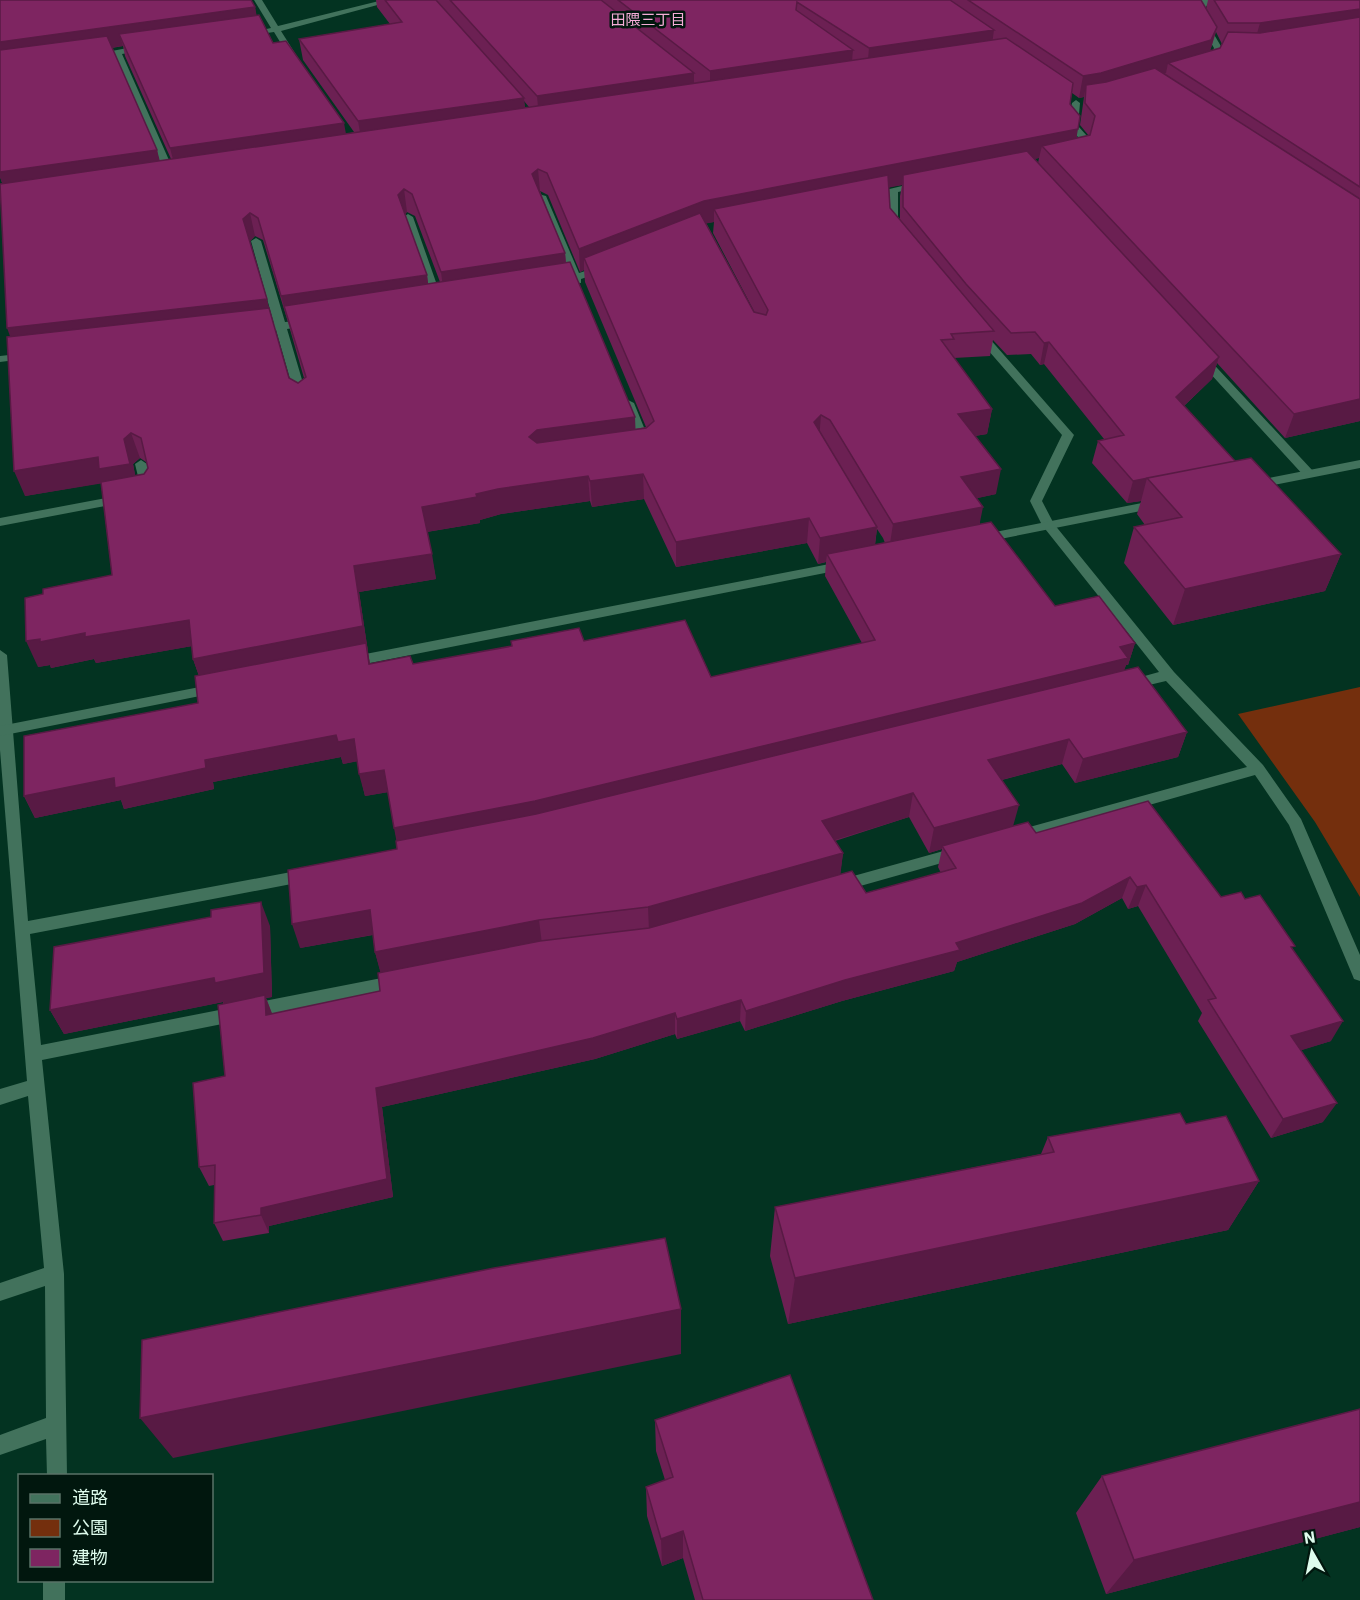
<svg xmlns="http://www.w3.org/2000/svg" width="1360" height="1600" font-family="'IBM Plex Sans','Noto Sans JP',sans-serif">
<rect width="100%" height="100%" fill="#033321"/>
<path fill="#742f0d" d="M1360,687V897L1315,822L1238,714Z"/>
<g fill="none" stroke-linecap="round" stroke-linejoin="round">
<path fill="#42725c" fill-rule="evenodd" d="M254,0H262L278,26L383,0H396L281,31L298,58L294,61L291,60L274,32L247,36L243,34L271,28Z
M1202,0H1210L1202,14L1222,48L1214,66L1210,69L1206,66L1214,48L1194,14Z
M143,45L146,46V50L122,54L176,176L171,179L166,176L114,55L95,58L91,55Z
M1076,100L1080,103L1078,126L1088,137L1083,155L1078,158L1073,155L1078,137L1068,126L1072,103Z
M919,182L924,185L922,187L898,192V231L889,233L888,194L869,198L864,195Z
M538,194L546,196L579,273L604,265L608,266V270L581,279V283L572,282L555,285V281L570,276L536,196Z
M408,214L413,217L443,302L442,304L433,302L403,217Z
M256,238L261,241L285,322L307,320L312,323L307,326L287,329L308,400L306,402H298L296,400L276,330L256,332L251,329L256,326L274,324L251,241Z
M978,329L982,330L1074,435L1042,501L1054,524L1174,672L1263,765L1301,819L1360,955V981L1354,979L1352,974L1289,825L1255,775L1015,843L1010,841L1007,837L1010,833L1015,831L1247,767L1166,681L1128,690L1123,688L1121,685L1123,682L1159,672L1042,525L1030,501L1062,435L974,334V330Z
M27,353L31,354V358L0,362V356Z
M1201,354L1205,355L1313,471V477H1305L1197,359L1195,357Z
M628,400L634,403L652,447L650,450H642L640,447L622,403Z
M141,460L147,464L154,493L148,497L142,493L135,464Z
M122,495L128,499L126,502L0,526V518Z
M0,650L7,655L28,921L307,869L313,871L315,875L313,879L307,881L30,934L41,1045L397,975L403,977L405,982L403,987L397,989L42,1060L64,1274L67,1476H47L46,1439L0,1455V1435L46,1418L45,1286L0,1301V1283L44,1268L28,1096L0,1105V1089L27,1081L0,750Z
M958,847L963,849L966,853L963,857L839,892L833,890L831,886L833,882L839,880Z
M43,1580H65V1600H43Z"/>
<path fill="#42725c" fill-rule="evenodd" d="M1360,460V468L1254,489L1248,485L1254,481Z
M1157,500L1161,501V507L980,543L974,539L980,535Z
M845,561L851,565L850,568L350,667L343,662L350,657Z
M215,684L220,686L222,689L220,692L0,736V726Z"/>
</g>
<path fill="#6c2053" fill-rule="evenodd" d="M0,0L255,7L256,16L273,43L346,134L354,132L303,60L299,39L390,24L377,7L376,0H372H1201L1206,9L1208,0H1360V421L1285,438L1217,363L1212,379L1184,406L1235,461L1341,554L1325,591L1173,625L1124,563L1134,527L1145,525L1137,514L1141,501L1127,503L1092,463L1098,441L1104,439L1044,364L1040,365L1031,354L1007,355L993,340L990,356L954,358L992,409L987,434L975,436L996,494L977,498L980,524L1055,606L1135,643L1128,665H1126L1124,670L1187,732L1178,757L1075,783L1062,764L1002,780L1013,826L1221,897L1245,899L1293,949L1331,1041L1301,1050L1323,1122L1271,1138L1198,1021L1202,1013L1138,906L1128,909L1122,898L1075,924L957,962L954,971L842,1001L745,1031L740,1021L677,1039L675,1034L595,1059L382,1107L393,1197L269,1226V1233L223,1241L214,1223V1185L209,1186L199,1167L225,1076L223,1002L64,1034L50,1010L270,926L272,997L266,998L272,1014L380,991L381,973L375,952L373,935L300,948L397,849V841L388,792L365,796L357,761L343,764L341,757L213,782L214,789L124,809L121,800L35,818L24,796L198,703L199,676L193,659L192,646L96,663L94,659L51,668L50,665L38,667L43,594L112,575L101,483L25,496L10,337L2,183L0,177ZM1216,32L1222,44L1220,48L1210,51ZM123,46L125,56L171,159L159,161L157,150L112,48ZM1072,93L1079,98L1084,97L1080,125L1089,136L1077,138L1070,104ZM524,101L529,107L525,108ZM1039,158L1038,163L1034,159ZM902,185L900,196V221L890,208L889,187ZM540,191L548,195L580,272L584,270L585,282L646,427L635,429L566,263L565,253ZM407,212L415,216L440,282L428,284L427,275L405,214ZM714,222L713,233L755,313L754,312L706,223ZM255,236L263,240L287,319L304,378L298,383L289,378L250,241ZM140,458L146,462L148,468L144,474L135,475L133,464ZM644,499L676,567L807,543L818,564L826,562L825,576L862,643L711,677L584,641H511V646L413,664H370L368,652L359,592L436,579L427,532L480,523V520L501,514L590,501L592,507ZM877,529L883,538L885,543L875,545ZM909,817L929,853L942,849L938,867L941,873L866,893L840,874L843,853L835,841Z
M1186,1124L1259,1181L1228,1230L788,1324L770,1256L775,1207L1041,1154L1048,1137Z
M1360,1409V1527L1106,1594L1076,1513L1102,1476Z
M655,1420L873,1600H695L683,1558L662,1566L647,1516L646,1487L665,1480L656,1451Z"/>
<path fill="#581a44" d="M255,7L259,27L119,34L123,46L0,63V42Z
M1360,9V28L1254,44L1260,23Z
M1217,27L1211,48L1205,61L1168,63L1166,73L1096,95L1086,85L1084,97L1079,98L1083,76Z
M994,30L991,52L867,70L869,48Z
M853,50L851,72L710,93V71Z
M694,73V95L539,118L537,96Z
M524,98L526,119L362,144L358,121Z
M344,123L348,145L176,171L170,148Z
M1078,129L1074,151L1042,146L1039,158L903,185V175L902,185L720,221L714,209V222L704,224L584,258V270L580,272L579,249L704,201Z
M157,150L163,173L7,196L0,177V172Z
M538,169L540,191L534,197L532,174Z
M404,189L407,212L401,218L398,195Z
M250,213L255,236L249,242L243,219Z
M565,253L567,276L444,295L441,272Z
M427,275L430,298L284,306L287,319L281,296Z
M267,299L272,322L16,352L7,328Z
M1049,342L1044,364L1040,365L1044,343Z
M1219,357L1212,379L1170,419L1176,397Z
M1360,399V421L1285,438L1294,414Z
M992,409L987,434L954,439L958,414Z
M821,415L819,440L814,422Z
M635,417L636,442L539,456L529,437L537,430Z
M131,433L140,458L133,464L138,489L104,483L25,496L14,471L124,439Z
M1001,469L996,494L956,503L961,477Z
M643,474L644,499L592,507L590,481Z
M588,476L590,501L501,514L480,520V523L426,532L422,507L498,489Z
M1147,478L1141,501L1127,503L1133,481Z
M983,507L978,532L889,550L893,524Z
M809,518L807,543L676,567V542Z
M877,527L874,553L827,554L826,562L818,564L820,538Z
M432,554L436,579L359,592L368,652L370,665L202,684L193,659L354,566Z
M1341,554L1325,591L1173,625L1185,589Z
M189,620L198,645L96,663L94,659L51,668L50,665L38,667L26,641Z
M1135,643L1128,665H1126L1121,680L398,849L394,828Z
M1187,732L1178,757L1075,783L1083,759Z
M336,735L354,739L359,761L343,764L341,757L213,782L214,789L124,809L121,800L35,818L24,796Z
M1069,739L1062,764L982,785L988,760Z
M384,770L389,792L365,796L359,774Z
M913,793L909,817L819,845L822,821Z
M1019,805L1012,830L942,846V849L929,853L934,828Z
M843,853L840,878L649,931L648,907Z
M1130,877L1122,898L1075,924L957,962L954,971L842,1001L745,1031L746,1011L845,980L956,943Z
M1146,885L1138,906L1128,909L1137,887Z
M261,902L270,926L272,997L266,998L273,1016L274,1036L225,1006L223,1002L64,1034L50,1010Z
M370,910L377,934L300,948L292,924Z
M539,920L542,944L381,975L375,952Z
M741,1000L740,1021L677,1039V1019Z
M675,1013V1034L595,1059L382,1107L393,1197L269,1226V1233L261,1215V1208L376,1088Z
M1343,1021L1331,1041L1280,1057L1291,1036Z
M1337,1103L1323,1122L1271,1138L1283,1119Z
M1259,1181L1228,1230L788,1324L795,1278Z
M681,1309V1354L173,1458L140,1418Z
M1360,1502V1527L1106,1594L1134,1560Z
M683,1531V1558L662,1566L661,1539Z"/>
<path fill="#7e2561" stroke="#581a44" stroke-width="1.5" d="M0,0H251L255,7L0,42Z
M385,0H436L524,98L358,121L299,39L402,22Z
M450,0H601L694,73L537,96Z
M618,0H950L994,30L869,48L797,2L796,10L853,50L710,71Z
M968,0H1201L1217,27L1211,40L1101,73L1083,76Z
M1214,0H1360V9L1260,23H1228Z
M259,15L273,43L286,41L344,123L170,148L119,34Z
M1360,17V187L1168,63L1220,48L1228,32L1260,33Z
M107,36L157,150L0,172V50Z
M1006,38L1073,83L1070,104L1080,116L1078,129L704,201L579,249L547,173L538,169L532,174L565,253L441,272L412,194L404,189L398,195L427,275L281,296L258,218L250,213L243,219L267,299L7,328L0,184Z
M1155,68L1360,199V399L1294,414L1042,146L1090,135L1095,116L1085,103L1086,85L1106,82Z
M1027,151L1219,357L1176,397L1235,461L1133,481L1098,441L1124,435L1049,342L1044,343L1035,332L1011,333L966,284L903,207V175Z
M888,175L890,208L994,331L951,334L954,339L941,340L992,409L958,414L1001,469L961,477L983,507L893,524L830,420L821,415L814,422L877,527L820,538L809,518L676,542L643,474L590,481L588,476L498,489L476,494L477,497L422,507L432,554L354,566L363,626L193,659L189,620L85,637V633L40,642V639L26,641L25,598L43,594V589L112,575L101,482L144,474L148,468L141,438L131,433L124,439L130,464L99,469L98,457L14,471L7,337L269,308L289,378L298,383L306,377L284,306L570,262L635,417L537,430L529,437L537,443L646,428L654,421L584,258L700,213L754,312L766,315L768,310L714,209Z
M1251,458L1341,554L1185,589L1134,527L1182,517L1147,478Z
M991,522L1055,606L1099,596L1135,643L1120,647L1128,658L535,801L394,828L384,770L359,774L354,739L338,742L336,735L205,760L206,768L115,788L114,778L24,796V736L198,703L195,676L366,643L369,664L410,656L413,664L512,646L511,641L579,628L584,641L685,620L711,677L875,640L827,554Z
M1138,667L1187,732L1083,759L1069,739L988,760L1019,805L934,828L913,793L822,821L843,853L648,907L539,920L375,952L370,910L292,924L288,870L397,849L396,841L536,814Z
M1148,801L1221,897L1241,892L1245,899L1260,895L1295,946L1291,947L1343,1021L1291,1036L1337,1103L1283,1119L1208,1000L1216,998L1146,885L1137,887L1130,877L1082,903L956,943L960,950L845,980L746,1011L741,1000L677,1019L675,1013L593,1038L376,1088L387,1179L261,1208V1215L214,1223L215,1165L199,1167L193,1083L225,1076L218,1005L265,995L266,1015L380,991L378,973L540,941L649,928L852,871L866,893L956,868L942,846L1028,822L1036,833Z
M261,902L264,973L215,983L214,978L50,1010L54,947L211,917V910Z
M1180,1113L1186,1124L1226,1116L1259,1181L795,1278L775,1207L1054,1152L1048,1137Z
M665,1238L681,1309L140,1418L142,1340L494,1268Z
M790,1375L873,1600H703L683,1531L661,1539L646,1487L673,1477L655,1420Z
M1360,1409V1502L1134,1560L1102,1476Z"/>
<g text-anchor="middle" stroke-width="5" stroke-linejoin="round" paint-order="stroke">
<g font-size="15" fill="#f4acd7" stroke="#01170e">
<text x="648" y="25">田隈三丁目</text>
</g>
</g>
<rect x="18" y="1474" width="195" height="108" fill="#01170e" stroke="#597367" stroke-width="1.5"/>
<rect x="30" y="1494" width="30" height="9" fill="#42725c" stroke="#597367" stroke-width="1.5"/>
<text x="72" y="1504" font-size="18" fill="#defced">道路</text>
<rect x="30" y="1519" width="30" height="18" fill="#742f0d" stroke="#597367" stroke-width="1.5"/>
<text x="72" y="1534" font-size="18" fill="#defced">公園</text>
<rect x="30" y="1549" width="30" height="18" fill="#7e2561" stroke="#597367" stroke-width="1.5"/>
<text x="72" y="1564" font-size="18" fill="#defced">建物</text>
<g transform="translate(1312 1552) rotate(351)" stroke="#01170e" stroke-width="4.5" paint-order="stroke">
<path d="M0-4.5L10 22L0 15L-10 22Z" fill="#defced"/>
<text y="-9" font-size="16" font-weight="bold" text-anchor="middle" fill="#defced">N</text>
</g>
</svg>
